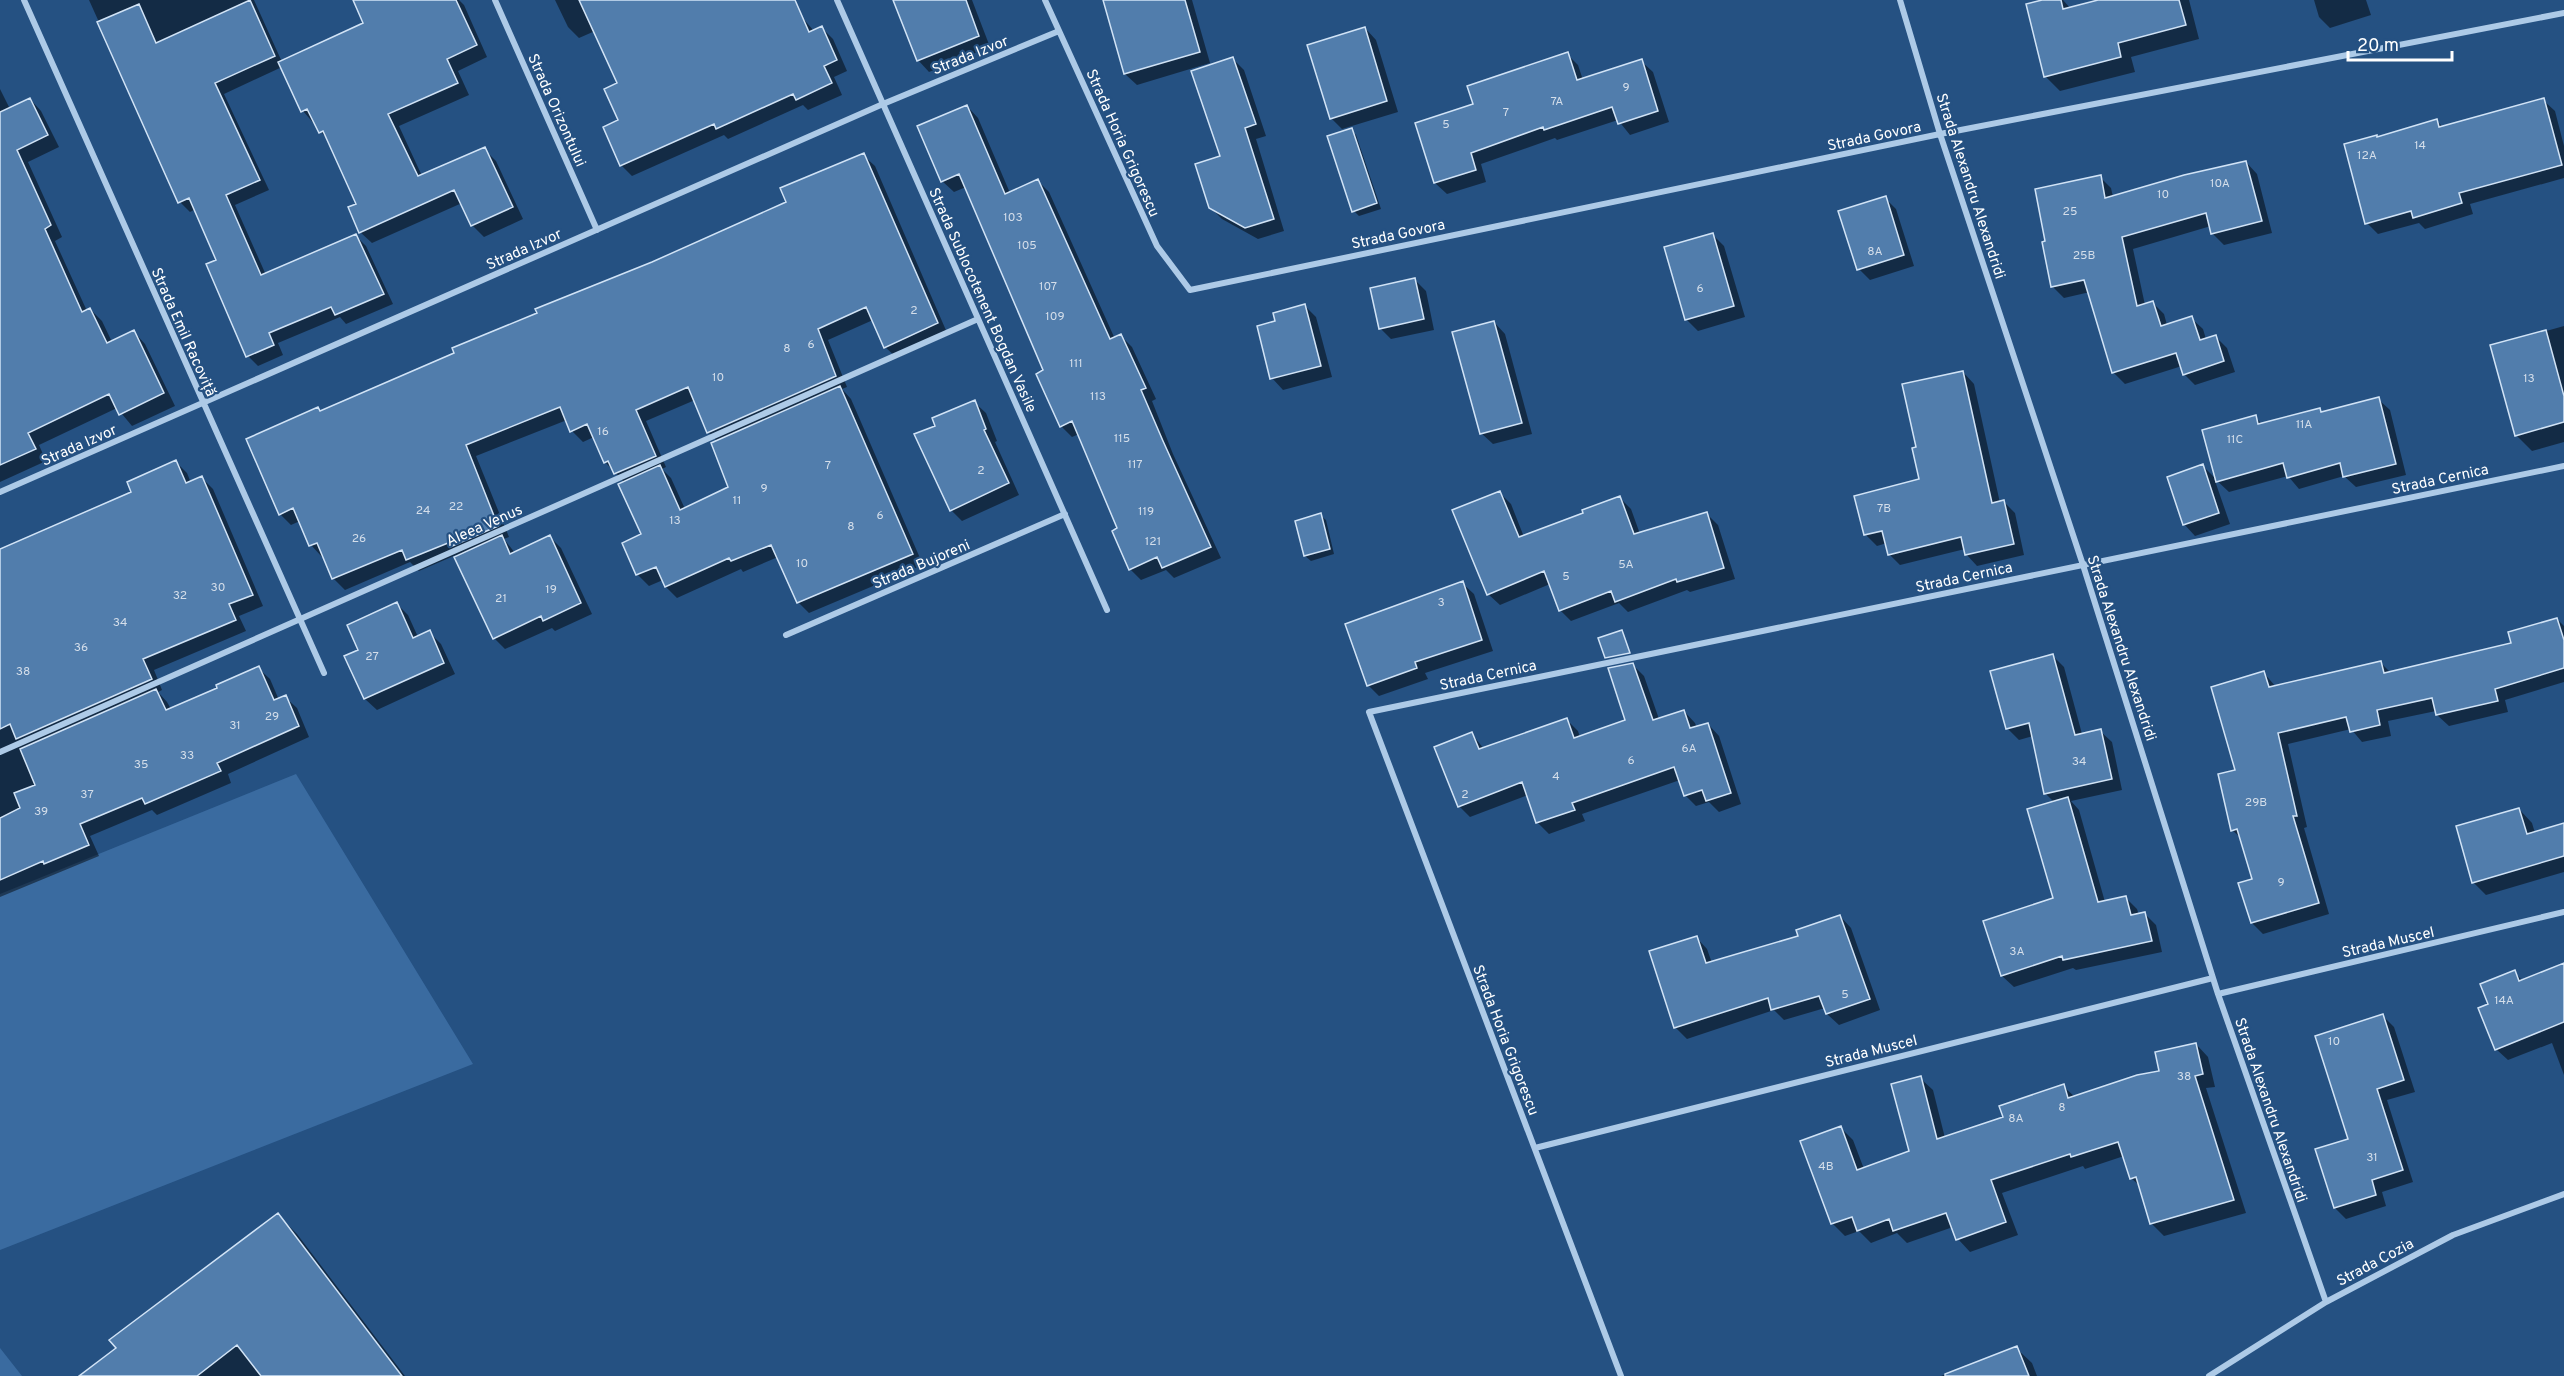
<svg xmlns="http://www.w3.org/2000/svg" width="2564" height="1376" font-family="Overpass,sans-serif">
<rect width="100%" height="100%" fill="#255182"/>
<path fill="#3a6ba0" d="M296,774L473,1064L0,1250V894Z
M0,1348L22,1376H0Z"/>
<path fill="#0007" fill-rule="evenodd" d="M89,0H254L282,62L365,24L354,0H459L464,5L487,57L458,71L469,95L399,126L422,176L484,149L496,161L523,219L484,237L472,225L462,203L372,243L360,232L358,205L329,141L303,111L282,67L224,94L269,190L235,205L266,275L356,236L366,246L393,304L346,324L340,317L278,343L283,355L258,366L248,356L218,261L196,209L190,212L180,202Z
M555,0H767L800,15L814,31L822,28L833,39L847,71L834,77L842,95L808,110L803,105L728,139L724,135L632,176L621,165L619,84L595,31L579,38L568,27Z
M894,0H972L990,47L929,72L918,60Z
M1104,0H1192L1210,63L1137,85L1125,74Z
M2048,0H2063L2071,9L2104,0H2189L2199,39L2131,57L2135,72L2060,91L2045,76Z
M2314,0H2366L2371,15L2330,28L2319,17Z
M1365,28L1376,40L1398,112L1342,129L1331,118Z
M1567,54L1578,65L1583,80L1641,61L1653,72L1669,122L1630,135L1618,120L1557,140L1555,138L1481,164L1486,182L1447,194L1435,183L1417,124L1475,105Z
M1233,59L1244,70L1266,136L1256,139L1284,231L1258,239L1222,219L1210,207L1222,157Z
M0,89L10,109L30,99L41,111L59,147L28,162L62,237L55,241L87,311L90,309L102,321L112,342L134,332L145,344L175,406L132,426L117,408L39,445L46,461L0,482Z
M2543,100L2555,111L2564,146V178L2470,204L2473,214L2425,229L2419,223L2378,234L2367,223L2378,138L2437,121L2443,127Z
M967,106L978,118L1010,193L1038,181L1049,192L1115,339L1121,336L1132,347L1156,399L1152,401L1173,454L1221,558L1174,578L1166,570L1141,580L1130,569L1119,529L1079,434L1072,437L1061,426L1045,371L966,187L954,192L942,181Z
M1351,130L1356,135L1381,209L1359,216L1354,211Z
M863,155L875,166L948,335L897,358L885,347L873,320L828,340L847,387L842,389L851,399L923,565L809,613L798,602L778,557L743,572L741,569L677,598L666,587L663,580L649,586L638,575L624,544L643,535L625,483L605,462L594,437L583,442L572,431L567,420L476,456L509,537L504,539L515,553L550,537L561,548L592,614L555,631L552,628L505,649L494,638L456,555L419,571L410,562L345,590L334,579L324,556L322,557L311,545L300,521L291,525L280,514L321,412L456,354L788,203ZM695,400L708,432L718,442L730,488L685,509L671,478L662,469L666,467L646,421Z
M2246,162L2257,174L2272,233L2224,245L2213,234L2211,226L2133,249L2145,305L2153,303L2164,314L2167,325L2191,318L2203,329L2206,339L2215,336L2227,348L2235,372L2195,385L2184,374L2182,366L2125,384L2113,372L2090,292L2064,298L2053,287L2100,177L2111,188L2113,197Z
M1885,198L1896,209L1914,266L1870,280L1859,269Z
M1712,234L1724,246L1745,317L1698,331L1686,319Z
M1415,280L1426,291L1434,330L1391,339L1380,328Z
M1305,306L1316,317L1332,377L1283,390L1272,378L1276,322Z
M1494,322L1505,334L1532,434L1493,444L1481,433Z
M2564,326V442L2532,451L2516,435L2492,346Z
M1963,372L1974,384L2000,503L2004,502L2015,513L2024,555L1977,566L1966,554L1965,549L1900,565L1889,554L1887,543L1877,546L1866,535L1921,480L1918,448Z
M2378,399L2390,410L2406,475L2356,487L2344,476L2299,489L2288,476L2229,492L2214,478L2230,524L2195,536L2184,524L2203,466L2218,481L2255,417L2263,425L2320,410L2323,413Z
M974,402L986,413L997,441L995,442L1019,495L962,521L951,510L937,426Z
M176,462L187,473L191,483L202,478L213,489L263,606L239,616L246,631L154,670L162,690L158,692L167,702L171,709L219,689L258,668L270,679L279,700L285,697L297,708L309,737L228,774L231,783L157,815L152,810L90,836L99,856L0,897V551L133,493Z
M1499,492L1511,504L1524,537L1585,514L1620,498L1631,509L1640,534L1707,514L1718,525L1735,579L1690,592L1687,590L1628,612L1619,603L1571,621L1560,610L1550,584L1500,605L1488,594Z
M1320,515L1326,520L1334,554L1311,561L1305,556Z
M1462,583L1474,594L1493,651L1425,673L1428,679L1379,696L1368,685Z
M397,604L408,615L418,637L429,632L441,644L455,674L377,710L365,699L346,657L360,651Z
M2557,619L2564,626V682L2505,700L2508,712L2449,726L2437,715L2436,711L2388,721L2391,736L2362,742L2351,729L2288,744L2307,827L2304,828L2329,914L2263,934L2252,923L2254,879L2242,839L2232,830L2237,771L2264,673L2276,687L2381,663L2391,673L2513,644Z
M2053,656L2064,667L2082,734L2100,731L2112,742L2122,790L2071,801L2079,810L2105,902L2126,898L2137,909L2139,915L2145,914L2156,925L2162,952L2076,970L2073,968L2014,987L2002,976L1985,922L2054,899L2055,803L2045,793L2033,736L2019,740L2008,729L1992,672Z
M1633,665L1644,676L1659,719L1684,711L1695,723L1697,728L1708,724L1719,736L1741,804L1719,812L1709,802L1696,806L1685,795L1680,780L1582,814L1585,821L1549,834L1537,822L1528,795L1470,817L1459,806L1472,734L1484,749L1567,720L1578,731L1580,737L1627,721Z
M2519,809L2532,823L2535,833L2564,825V872L2486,895L2473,882Z
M1840,916L1851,928L1880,1010L1839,1025L1827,1014L1825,1008L1784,1020L1774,1010L1687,1039L1675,1027L1696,937L1707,949L1712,963L1800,937Z
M2564,968V1075L2552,1043L2508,1060L2496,1049L2490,1005L2514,972L2523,981Z
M2382,1015L2394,1027L2415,1092L2387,1100L2413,1182L2382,1192L2386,1206L2346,1219L2335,1208Z
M2196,1044L2208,1057L2215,1087L2206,1088L2246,1213L2164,1236L2151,1223L2141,1187L2131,1178L2124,1156L2085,1169L2083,1166L2002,1193L2018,1235L1970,1252L1958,1239L1953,1227L1907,1243L1897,1233L1871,1243L1859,1231L1845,1236L1833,1224L1802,1142L1841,1128L1853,1140L1864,1169L1911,1152L1920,1078L1933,1090L1945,1138L2005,1118L2063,1086L2075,1097L2161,1072Z
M278,1215L297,1234L405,1376H96Z
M2016,1348L2032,1363L2037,1376H1941Z"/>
<path fill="#517dac" stroke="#d1e3f6" stroke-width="1.5" d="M250,0L275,56L215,83L260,180L226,195L261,275L356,234L384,294L335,315L331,307L269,333L274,345L246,357L206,264L216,260L189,198L178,203L97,22L139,4L156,43Z
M353,0H456L477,45L447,59L458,83L388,114L418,176L485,147L513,207L471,226L454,190L359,233L348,207L356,204L323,131L319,133L307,109L301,112L278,62L363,23Z
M579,0H795L809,32L822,26L837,60L824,66L832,83L796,100L793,94L716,129L714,124L620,166L603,127L618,120L604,89L617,83Z
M893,0H966L979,36L917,61Z
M1103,0H1185L1200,52L1124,74Z
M2042,0H2061L2063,9L2098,0H2179L2186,25L2118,43L2121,57L2044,77L2026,4Z
M1365,27L1387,101L1330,119L1307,45Z
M1568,52L1577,80L1642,59L1658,111L1618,124L1612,107L1544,130L1543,127L1471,153L1476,170L1434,183L1415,123L1473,104L1467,86Z
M1233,57L1256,124L1245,128L1274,219L1245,228L1209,208L1195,164L1220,156L1191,71Z
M30,98L48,135L17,150L51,225L45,229L82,312L90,308L107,343L134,330L164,393L119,415L109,394L28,433L36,449L0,465V112Z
M2544,98L2562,165L2459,193L2462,203L2413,218L2411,211L2365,224L2344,144L2377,135V137L2437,119L2439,127Z
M967,105L1005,194L1038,179L1110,339L1121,334L1146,388L1141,390L1163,441L1211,547L1162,568L1157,557L1129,570L1112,531L1117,528L1072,421L1060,427L1036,374L1043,370L959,174L941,182L917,126Z
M1352,128L1377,203L1352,212L1327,136Z
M864,153L938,323L884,348L866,307L818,329L836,376L707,433L688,387L636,410L656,456L614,474L608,461L604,463L587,424L570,432L560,407L466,445L498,526L450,547L448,543L406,560L402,550L332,579L317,543L309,546L293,508L279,515L246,439L318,407L320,411L454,353L452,348L537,313L535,309L652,262L786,202L780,188Z
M2246,161L2262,221L2211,234L2206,213L2122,237L2137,306L2153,301L2161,326L2192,316L2200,340L2216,335L2224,361L2183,375L2176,353L2112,373L2084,280L2051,287L2042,242L2045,241L2035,189L2101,175L2105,198L2184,175Z
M1886,196L1904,255L1857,270L1838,211Z
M1713,233L1734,306L1685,320L1664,247Z
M1415,278L1424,319L1379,329L1370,288Z
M1305,304L1321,366L1270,379L1257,326L1275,321L1273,313Z
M1494,321L1522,423L1480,434L1452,332Z
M2546,330L2564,396V422L2515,436L2490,345Z
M1963,371L1992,503L2004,500L2014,544L1965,555L1961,537L1888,555L1882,531L1864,535L1854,496L1919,479L1912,448L1916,447L1902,384Z
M840,386L913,554L797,603L771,545L731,561L729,558L665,587L656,567L636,575L622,543L641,534L618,484L660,465L680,510L728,487L711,443Z
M2379,397L2396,464L2343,477L2340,463L2287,478L2283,463L2216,482L2202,430L2256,415L2258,424L2320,408L2321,412Z
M975,400L986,429L984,430L1009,483L950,511L914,434L935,426L932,418Z
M176,460L186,483L202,476L253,595L229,604L236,620L143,659L152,679L16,739L10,724L0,729V549L131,492L127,482Z
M2203,464L2219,513L2183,525L2167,477Z
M1500,491L1519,537L1583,513L1582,510L1620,496L1634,534L1707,512L1724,568L1677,582L1676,579L1615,602L1611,591L1559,611L1544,571L1487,595L1452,510Z
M1321,513L1330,549L1304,556L1295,521Z
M502,535L510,554L550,535L581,603L543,621L541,616L493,639L454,557Z
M1463,581L1482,640L1415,662L1417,668L1367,686L1345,624Z
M397,602L413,638L430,630L444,663L364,699L344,656L358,650L347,625Z
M2557,618L2564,640V668L2495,689L2498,701L2436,715L2432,698L2377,710L2380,725L2350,732L2346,717L2278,733L2297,816H2293L2319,903L2251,923L2238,883L2252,879L2237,829L2231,831L2218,774L2235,770L2211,687L2264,671L2269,687L2381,661L2384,673L2511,643L2508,632Z
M1622,630L1630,653L1605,658L1598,638Z
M2053,654L2075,735L2101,729L2112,779L2044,794L2029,723L2006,729L1990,671Z
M1633,663L1653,720L1684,710L1690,728L1708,723L1731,793L1706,801L1702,790L1684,796L1674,767L1572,803L1575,810L1536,823L1522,782L1458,807L1434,747L1472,732L1479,749L1567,718L1574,738L1625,720L1608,668Z
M259,666L274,700L286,695L299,726L217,763L221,771L145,804L142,798L80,824L89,845L44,864L43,861L0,880V818L20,808L14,793L35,785L20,749L156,689L166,710L217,688L216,685Z
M2068,797L2098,902L2126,896L2131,915L2145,912L2152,941L2063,960L2062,956L2001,976L1983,921L2053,898L2027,809Z
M2519,808L2527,834L2564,823V856L2472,883L2456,826Z
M1840,915L1870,999L1826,1014L1819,996L1771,1010L1768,998L1674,1028L1649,951L1697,936L1706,963L1798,936L1796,930Z
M2564,963V1022L2495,1050L2478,1008L2488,1004L2480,984L2515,970L2519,981Z
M2383,1014L2404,1080L2377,1089L2403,1170L2372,1180L2376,1195L2334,1208L2315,1149L2348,1139L2315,1036Z
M2196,1043L2203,1074L2195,1076L2234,1200L2150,1224L2136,1177L2130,1179L2118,1142L2071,1157L2070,1154L1991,1180L2006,1222L1956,1240L1946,1213L1893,1231L1889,1219L1857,1231L1852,1217L1831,1224L1800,1141L1841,1126L1857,1170L1909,1151L1891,1084L1921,1076L1937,1139L2003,1117L1999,1106L2064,1084L2068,1098L2137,1075L2159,1071L2155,1052Z
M278,1213L402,1376H261L237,1345L197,1376H79L116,1348L109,1340Z
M2017,1346L2029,1376H1945V1374Z"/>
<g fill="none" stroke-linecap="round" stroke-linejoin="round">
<path stroke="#adcae7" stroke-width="6" d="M24,0L324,673
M495,0L597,230
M837,0L1107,610
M1045,0L1157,246L1190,290L1940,134L2564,13
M1900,0L1940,134L2083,565L2218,994L2326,1302
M0,492L883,104L1059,31
M786,635L1065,514
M0,752L978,319
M2218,994L2564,912
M1535,1148L2213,978
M1621,1376L1369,712L2564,466
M2209,1376L2326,1302L2453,1235L2564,1194"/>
</g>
<g text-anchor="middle" stroke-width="4.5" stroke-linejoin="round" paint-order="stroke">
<g font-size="12" fill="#d4deea">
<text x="1626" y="91">9</text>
<text x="1557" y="105">7A</text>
<text x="1506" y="116">7</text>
<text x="1446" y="128">5</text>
<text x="2420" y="149">14</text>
<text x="2367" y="159">12A</text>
<text x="2220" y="187">10A</text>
<text x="2163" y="198">10</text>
<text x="2070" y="215">25</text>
<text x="1013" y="221">103</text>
<text x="1027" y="249">105</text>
<text x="1875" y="255">8A</text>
<text x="2084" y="259">25B</text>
<text x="1048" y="290">107</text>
<text x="1700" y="292">6</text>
<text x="914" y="314">2</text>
<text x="1055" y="320">109</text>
<text x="811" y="348">6</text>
<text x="787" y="352">8</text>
<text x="1076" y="367">111</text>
<text x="718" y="381">10</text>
<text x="2529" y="382">13</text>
<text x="1098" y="400">113</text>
<text x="2304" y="428">11A</text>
<text x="603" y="435">16</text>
<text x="1122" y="442">115</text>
<text x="2235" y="443">11C</text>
<text x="1135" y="468">117</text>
<text x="828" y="469">7</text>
<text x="981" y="474">2</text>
<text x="764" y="492">9</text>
<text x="737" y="504">11</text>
<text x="456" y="510">22</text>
<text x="1884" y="512">7B</text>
<text x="423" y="514">24</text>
<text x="1146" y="515">119</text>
<text x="880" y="519">6</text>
<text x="675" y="524">13</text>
<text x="851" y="530">8</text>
<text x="359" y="542">26</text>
<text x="1153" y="545">121</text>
<text x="802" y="567">10</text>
<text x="1626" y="568">5A</text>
<text x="1566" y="580">5</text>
<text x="218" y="591">30</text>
<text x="551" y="593">19</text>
<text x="180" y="599">32</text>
<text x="501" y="602">21</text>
<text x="1441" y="606">3</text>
<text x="120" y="626">34</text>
<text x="81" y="651">36</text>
<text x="372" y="660">27</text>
<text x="23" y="675">38</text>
<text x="272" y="720">29</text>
<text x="235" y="729">31</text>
<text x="1689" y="752">6A</text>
<text x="187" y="759">33</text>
<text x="1631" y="764">6</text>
<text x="2079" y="765">34</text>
<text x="141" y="768">35</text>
<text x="1556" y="780">4</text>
<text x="87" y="798">37</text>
<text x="1465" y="798">2</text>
<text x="2256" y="806">29B</text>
<text x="41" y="815">39</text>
<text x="2281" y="886">9</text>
<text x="2017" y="955">3A</text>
<text x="1845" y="998">5</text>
<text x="2504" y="1004">14A</text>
<text x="2334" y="1045">10</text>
<text x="2184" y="1080">38</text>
<text x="2062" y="1111">8</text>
<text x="2016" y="1122">8A</text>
<text x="2372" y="1161">31</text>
<text x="1826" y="1170">4B</text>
</g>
<g font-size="15" fill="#fff" stroke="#255182">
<text transform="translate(970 55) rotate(-22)" y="5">Strada Izvor</text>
<text transform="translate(557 110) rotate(66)" y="5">Strada Orizontului</text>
<text transform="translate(1874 136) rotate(-12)" y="5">Strada Govora</text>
<text transform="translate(1123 143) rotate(66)" y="5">Strada Horia Grigorescu</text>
<text transform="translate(1971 186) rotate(72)" y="5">Strada Alexandru Alexandridi</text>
<text transform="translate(1398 234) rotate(-12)" y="5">Strada Govora</text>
<text transform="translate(524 249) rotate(-24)" y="5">Strada Izvor</text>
<text transform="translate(983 300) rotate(66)" y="5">Strada Sublocotenent Bogdan Vasile</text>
<text transform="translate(184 332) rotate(66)" y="5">Strada Emil Racoviță</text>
<text transform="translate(79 445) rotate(-24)" y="5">Strada Izvor</text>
<text transform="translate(2440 479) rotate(-12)" y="5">Strada Cernica</text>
<text transform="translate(484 525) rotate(-24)" y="5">Aleea Venus</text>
<text transform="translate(921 564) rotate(-23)" y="5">Strada Bujoreni</text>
<text transform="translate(1964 577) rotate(-12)" y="5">Strada Cernica</text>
<text transform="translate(2122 648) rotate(72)" y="5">Strada Alexandru Alexandridi</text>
<text transform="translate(1488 675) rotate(-12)" y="5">Strada Cernica</text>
<text transform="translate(2388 942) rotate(-13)" y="5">Strada Muscel</text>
<text transform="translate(1506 1040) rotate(69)" y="5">Strada Horia Grigorescu</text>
<text transform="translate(1871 1051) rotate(-14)" y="5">Strada Muscel</text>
<text transform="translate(2271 1110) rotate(71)" y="5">Strada Alexandru Alexandridi</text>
<text transform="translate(2375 1262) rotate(-28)" y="5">Strada Cozia</text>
</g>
</g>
<path d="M2348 51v9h104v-9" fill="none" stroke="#ffffff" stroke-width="3"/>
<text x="2357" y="51" font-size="18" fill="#ffffff" stroke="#255182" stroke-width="4.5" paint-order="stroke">20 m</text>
</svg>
